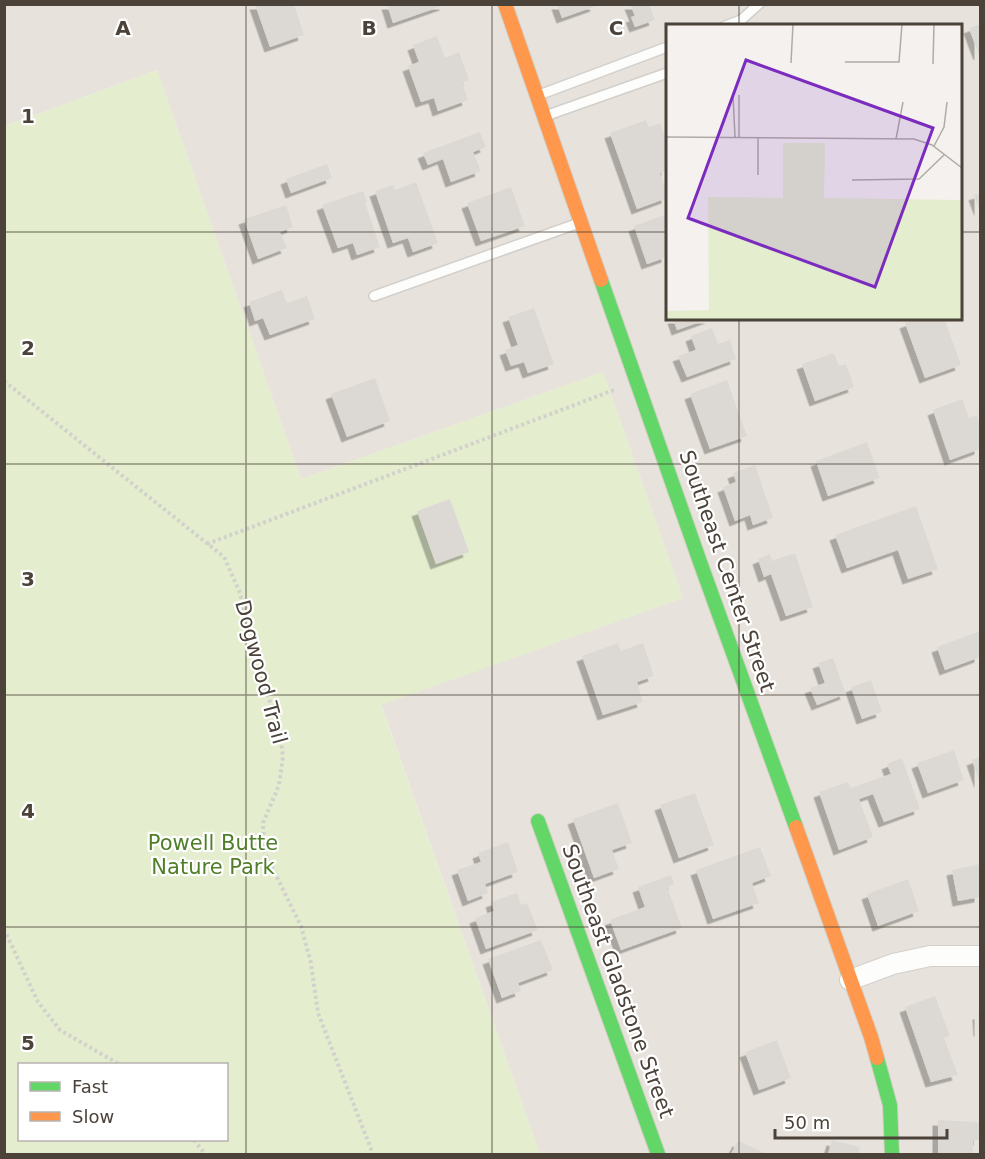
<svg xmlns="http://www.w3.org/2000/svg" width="985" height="1159" font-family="'DejaVu Sans',sans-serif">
<defs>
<filter id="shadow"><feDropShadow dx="-5.5" dy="5.5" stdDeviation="0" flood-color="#0004"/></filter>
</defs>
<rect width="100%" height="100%" fill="#f4f1ee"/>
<path fill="#e7e3dc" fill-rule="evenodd" d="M5,5H980V1154H540L381,704L683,598L603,372L301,479L157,70L5,126ZM667,26H960V318H667Z"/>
<path fill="#e4edce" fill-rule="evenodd" d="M157,70L301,479L603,372L683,598L381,705L540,1154H5V126ZM20,1064H226V1140H20Z"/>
<path fill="#dcd9d5" filter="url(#shadow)" d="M255,4H294L304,35L270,47Z
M387,4H445V5L393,23Z
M557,4H595L596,6L562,18Z
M630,4H649L655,20L635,27L631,17L635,16Z
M980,24V54L979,55L969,28Z
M437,36L445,58L459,52L469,80L462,82L468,100L438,111L434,98L421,102L408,66L419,62L413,45Z
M646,120L649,127L660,123L667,141V171L660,173L667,193V198L637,209L610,133Z
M480,132L486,147L473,152L481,171L451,182L443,159L428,165L423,153Z
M327,164L332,178L291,193L286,179Z
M416,182L438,243L413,252L408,238L393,243L375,191L393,185L395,190Z
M511,187L525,226L481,241L467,203Z
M363,191L367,202L365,203L380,247L357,255L353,243L338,248L322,205Z
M980,193V211L974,195Z
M286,205L293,227L280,232L287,248L258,259L244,219Z
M667,214V257L647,264L634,226Z
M282,290L287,303L307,296L315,319L270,335L263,318L255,321L249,302Z
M534,308L554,364L528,373L524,362L511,366L505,350L518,345L508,317Z
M673,318H711L677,330Z
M919,318H944L961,365L925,378L905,323Z
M712,328L718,344L730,340L736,359L687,377L678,356L696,350L691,336Z
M834,353L839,366L846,364L854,387L815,401L802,364Z
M375,378L390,421L347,437L331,394Z
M727,380L747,436L710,449L690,394Z
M962,399L969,418L977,415L980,424V449L950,460L933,410Z
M867,442L880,478L828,496L816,461Z
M755,465L773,518L753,525L750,515L735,521L723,487L736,482L733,473Z
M450,499L469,552L436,564L417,511Z
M916,506L938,569L908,579L898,550L847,568L835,535Z
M795,553L813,607L786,616L771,574L764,577L758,559L770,554L772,561Z
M980,631V657L945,670L937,647Z
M618,643L621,651L643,643L654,676L637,682L643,702L603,715L582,656Z
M833,658L846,694L817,705L810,688L825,683L818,663Z
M871,680L882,712L862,719L851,687Z
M954,750L964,780L928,793L917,763Z
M980,757V783L972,760Z
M902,758L920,809L884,822L873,794L859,799L873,837L839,850L819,792L848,782L851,788L891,774L887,764Z
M695,793L714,845L679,858L660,805Z
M618,803L632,843L612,850L619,869L594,878L573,819Z
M508,842L518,872L485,884L488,893L468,901L457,870L481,862L478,853Z
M760,847L771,876L752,883L759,903L713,919L696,870Z
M980,864V897L958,901L952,870Z
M671,875L674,884L667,887L682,928L621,950L610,920L645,907L638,887Z
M908,879L919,911L878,926L867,894Z
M517,893L521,905L527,903L538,930L486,949L475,918L494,911L491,902Z
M541,940L553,970L518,983L521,991L502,998L488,959Z
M935,996L950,1036L944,1038L958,1075L931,1082L905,1007Z
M978,1014H980V1031H979Z
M777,1040L791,1078L759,1090L745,1052Z
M938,1120L979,1122V1140H973V1154H938Z
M832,1140L860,1147L858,1154H828Z
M738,1141L767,1154H731Z"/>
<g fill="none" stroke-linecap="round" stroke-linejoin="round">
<g stroke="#d2cfcb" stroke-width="12">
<path id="lane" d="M725,26L741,20L759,4
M539,95L667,47
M548,115L667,73
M374,296L579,223"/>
</g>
<g stroke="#d2cfcb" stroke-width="22">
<path id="street" d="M850,980L893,964L930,956H980"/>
</g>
<g stroke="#d3cec5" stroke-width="16">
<path id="fast" d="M601,280L700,562L796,827
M538,821L658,1154
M877,1058L890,1105L892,1154"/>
</g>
<g stroke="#d3cec5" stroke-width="16">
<path id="slow" d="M505,4L601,280
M796,827L871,1037L877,1058"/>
</g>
<path stroke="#d3d1cc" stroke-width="4" stroke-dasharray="3 3" stroke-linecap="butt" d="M4,381L224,557L240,593L258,672L279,724L283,757L279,785L263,823L264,851L301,926L311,963L318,1013L373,1154
M207,544L614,390
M4,929L38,1002L60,1030L119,1064
M194,1140L205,1154"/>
<use href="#lane" stroke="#fdfdfc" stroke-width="9"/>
<use href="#street" stroke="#fdfdfc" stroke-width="20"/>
<use href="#fast" stroke="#63d668" stroke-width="14"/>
<use href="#slow" stroke="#ff974d" stroke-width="14"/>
</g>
<path fill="none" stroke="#4b4239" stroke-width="1.5" stroke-opacity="0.55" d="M246,4V1154M492,4V1154M739,4V26M4,232H667M960,232H980M739,318V1154M4,464H980M4,695H980M4,927H980"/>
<g text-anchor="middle" stroke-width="4.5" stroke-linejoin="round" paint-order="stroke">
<g font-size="21" fill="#4b4239" stroke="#fff">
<text transform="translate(727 571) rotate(71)" y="7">Southeast Center Street</text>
<text transform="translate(261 672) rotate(75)" y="7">Dogwood Trail</text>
<text transform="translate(618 981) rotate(70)" y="7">Southeast Gladstone Street</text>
</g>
<g font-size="21" fill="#517f29" stroke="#fff">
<text x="213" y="850">Powell Butte<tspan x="213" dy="24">Nature Park</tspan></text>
</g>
</g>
<g transform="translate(666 24)">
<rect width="296" height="296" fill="#f4f1ee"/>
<path d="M117,119H159L158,174L295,176V295H0V287L43,286L42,173L117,174Z" fill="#e4edce"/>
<path fill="none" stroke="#b0aba6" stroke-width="1.5" d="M179,38H233L236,0M125,39L127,0M267,40L268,0M67,71L69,113M0,113L248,115L266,121L296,144M73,113V71M230,115L237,78M268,122L278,103L281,78M92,151V114M186,156L253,155L278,131"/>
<path fill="#7b2cbf" fill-opacity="0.15" stroke="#7b2cbf" stroke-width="3" d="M80,36L267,104L209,263L22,194Z"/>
<rect width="296" height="296" fill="none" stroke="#4b4239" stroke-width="3"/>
</g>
<g font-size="20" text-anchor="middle" font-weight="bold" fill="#4b4239" stroke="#fff" stroke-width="4.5" stroke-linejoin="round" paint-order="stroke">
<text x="123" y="35">A</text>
<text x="369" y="35">B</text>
<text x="616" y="35">C</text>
<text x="28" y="123">1</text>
<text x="28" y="355">2</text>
<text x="28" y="586">3</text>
<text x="28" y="818">4</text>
<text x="28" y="1050">5</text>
</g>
<rect width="985" height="1159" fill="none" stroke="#4b4239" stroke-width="12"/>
<rect x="18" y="1063" width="210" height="78" fill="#ffffff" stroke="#b7b3b0" stroke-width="1.5"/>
<rect x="30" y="1082" width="30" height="9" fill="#63d668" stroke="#b7b3b0" stroke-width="1.5"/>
<text x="72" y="1093" font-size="18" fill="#4b4239">Fast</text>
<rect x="30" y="1112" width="30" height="9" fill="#ff974d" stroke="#b7b3b0" stroke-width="1.5"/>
<text x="72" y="1123" font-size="18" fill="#4b4239">Slow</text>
<path d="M775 1129v9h172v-9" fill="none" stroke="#4b4239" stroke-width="3"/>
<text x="784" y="1129" font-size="18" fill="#4b4239" stroke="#ffffff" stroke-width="4.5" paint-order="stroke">50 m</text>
</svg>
